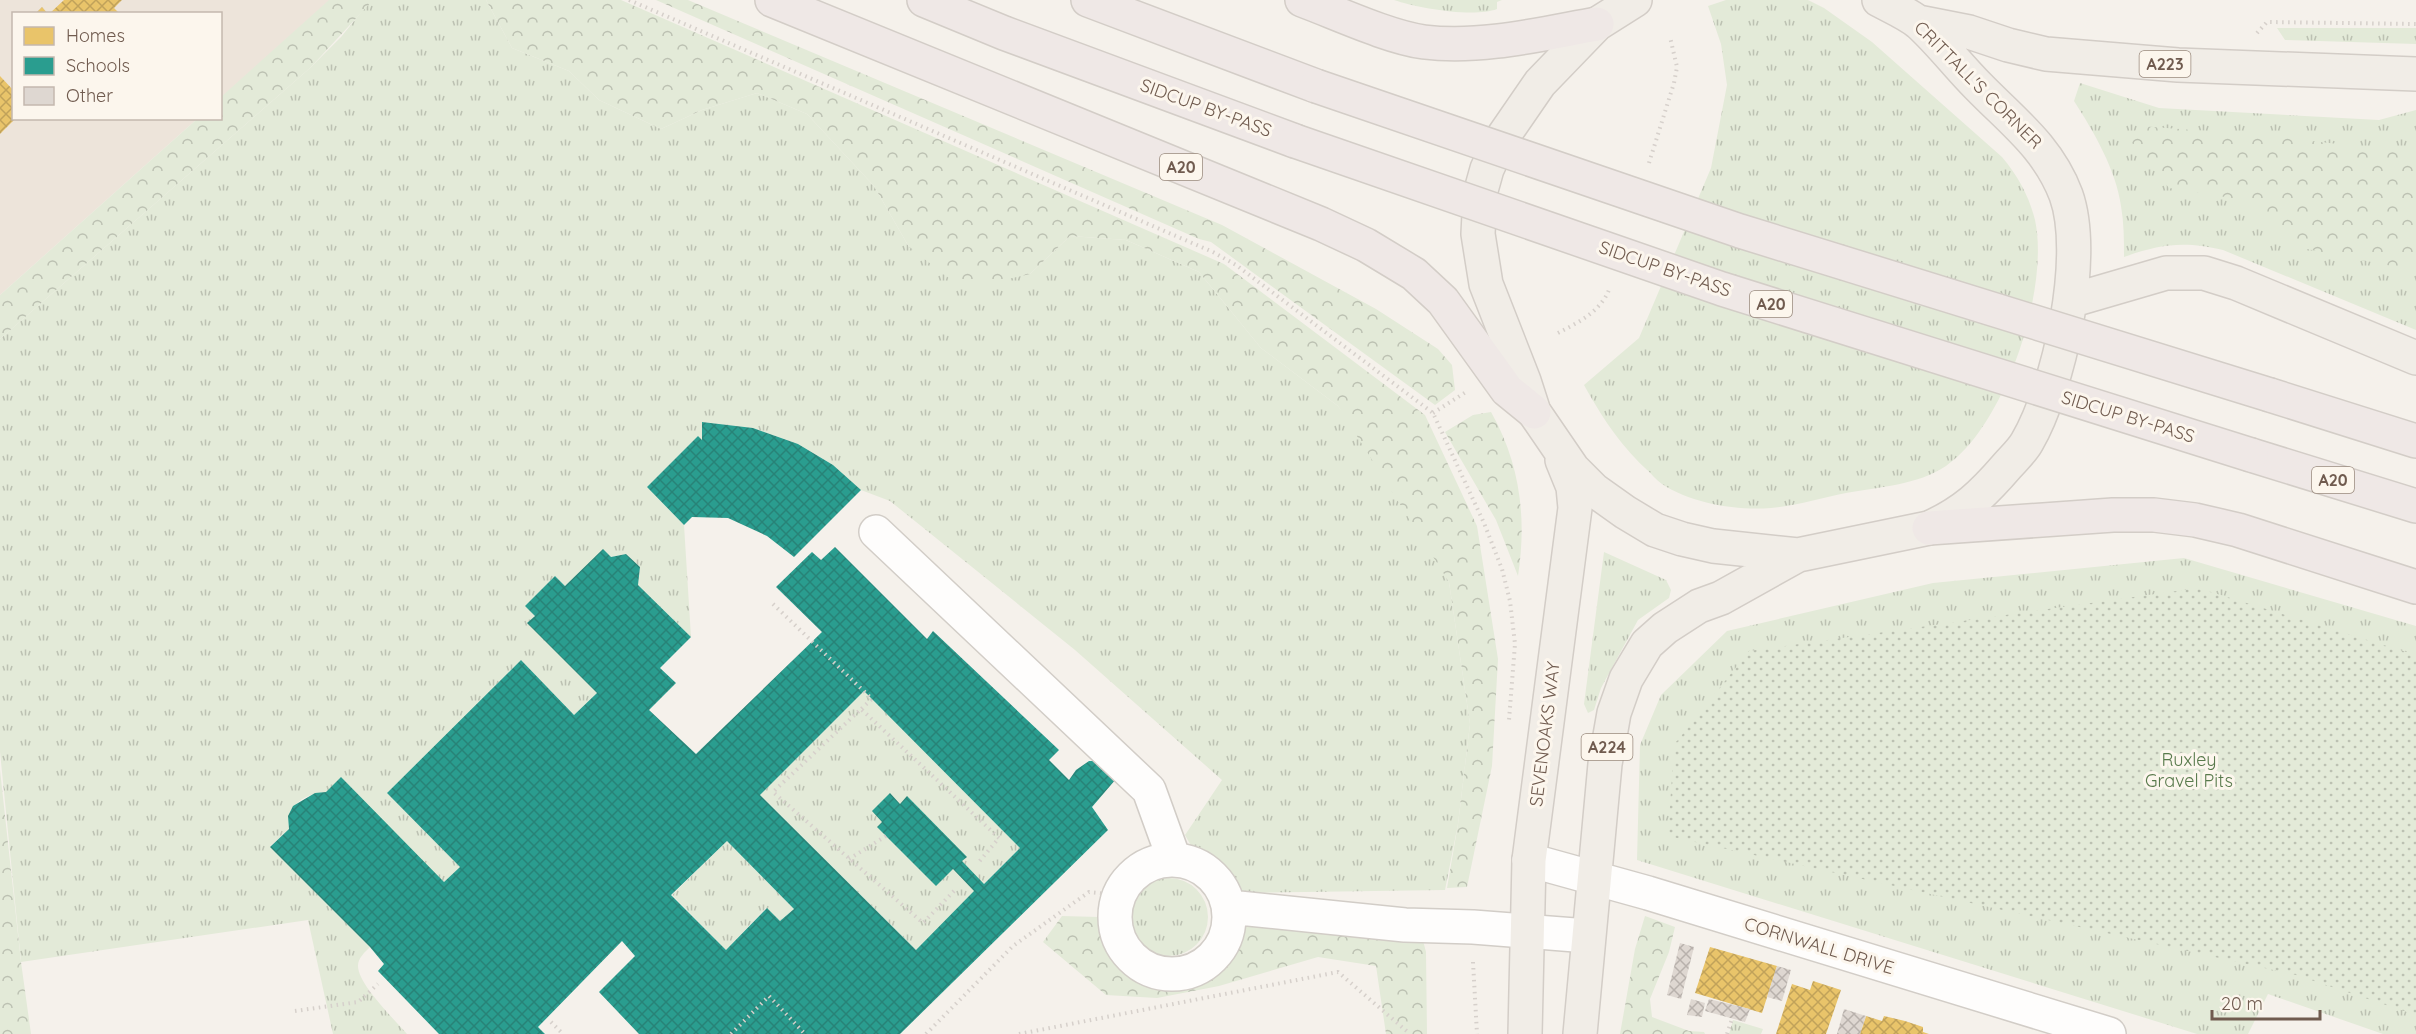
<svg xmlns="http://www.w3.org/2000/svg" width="2416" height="1034" font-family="Quicksand,sans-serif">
<defs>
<pattern id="grass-tufts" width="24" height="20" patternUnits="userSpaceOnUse" patternTransform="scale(1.5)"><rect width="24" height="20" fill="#e3ead8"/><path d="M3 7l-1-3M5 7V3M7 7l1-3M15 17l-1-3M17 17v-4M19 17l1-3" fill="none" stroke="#bcc1b2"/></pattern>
<pattern id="forest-crowns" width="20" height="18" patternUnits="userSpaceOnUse" patternTransform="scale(1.5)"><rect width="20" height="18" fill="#e3ead8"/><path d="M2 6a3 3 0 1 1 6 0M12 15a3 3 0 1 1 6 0" fill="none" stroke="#bcc1b2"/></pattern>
<pattern id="park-dots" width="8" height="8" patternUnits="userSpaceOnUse" patternTransform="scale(1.5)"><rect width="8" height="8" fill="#e3ead8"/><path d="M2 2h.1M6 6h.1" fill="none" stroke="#bcc1b2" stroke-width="1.8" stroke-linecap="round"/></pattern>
<pattern id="homes-cross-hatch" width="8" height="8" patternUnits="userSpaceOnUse" patternTransform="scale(1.5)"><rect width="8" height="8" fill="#e9c46a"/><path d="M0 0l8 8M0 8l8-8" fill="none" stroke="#c1a25a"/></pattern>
<pattern id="schools-cross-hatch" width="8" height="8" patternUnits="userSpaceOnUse" patternTransform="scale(1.5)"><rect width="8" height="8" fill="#2a9d8f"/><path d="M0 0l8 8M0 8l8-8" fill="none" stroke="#288377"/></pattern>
<pattern id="building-cross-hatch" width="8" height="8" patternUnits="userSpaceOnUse" patternTransform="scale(1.5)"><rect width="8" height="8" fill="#ded7d1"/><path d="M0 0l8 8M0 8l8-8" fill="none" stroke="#b8b1ac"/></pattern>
</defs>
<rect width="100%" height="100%" fill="#f5f1eb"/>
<path fill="#ede4da" d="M0,0H330L221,98L220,14H14V118L197,119L0,295Z"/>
<path fill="url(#grass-tufts)" d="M371,0H486L512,48L569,71L599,100L661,129L702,110L757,93L807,114L874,186L909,247L1030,274L1070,236L1126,240L1199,272L1261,348L1338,406L1398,487L1449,582L1470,724L1458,824L1445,890L1233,893L1216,869L1198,858L1185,835L1222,780L1075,650L890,501L861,490L833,465L798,444L753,428L703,422L702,440L698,436L647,487L684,525L691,637L638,585L640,567L626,554L611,557L565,586L555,576L525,606L535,616L528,623L597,693L574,715L521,660L387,793L460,867L444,882L326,792C303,794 287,805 289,829L270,846L370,947C365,952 358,958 358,966C358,984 394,1019 407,1034H333L308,920L21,962L0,752V339L310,68L341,37Z
M1394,0H1502L1497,2V9C1474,18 1417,8 1394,0Z
M1726,0H1808L1824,8L1872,42L2002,157C2018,176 2029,196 2035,220C2050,289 2005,426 1946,466C1918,485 1878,487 1846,493C1821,498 1796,506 1771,508C1737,511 1690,503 1662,484C1656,480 1651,473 1645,468C1618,442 1602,417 1584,385L1639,338L1711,168L1727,85L1721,44L1708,6Z
M2277,28H2416V44L2285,40Z
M2080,83L2159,108L2379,120L2416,110V330L2223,250C2184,241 2161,244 2124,257C2124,240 2124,223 2121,206C2116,170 2094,132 2074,101Z
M1604,552L1666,580L1671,590L1669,598L1638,620L1601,688L1594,710L1588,713L1584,704Z
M2184,558L2416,626V1034H2383L2268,994L2248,1034H2197L1637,860L1640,745L1661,695L1727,631L1933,583Z
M864,691L1020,848L916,950L760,795Z
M727,841L794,909L780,921L766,908L726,950L672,895Z
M1130 917a39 39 0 1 1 78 0a39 39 0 1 1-78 0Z
M1733,1020L1763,1029L1761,1034H1729Z"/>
<path fill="url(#forest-crowns)" d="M329,0H373L310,68L0,339V295L197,119L220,118L221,97Z
M486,0H621L1224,264L1425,415L1477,526L1498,659L1492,766L1467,887L1447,888L1458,824L1470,724L1449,582L1338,406L1261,348L1199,272L1126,240L1070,236L1030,274L963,289L909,247L874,186L807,114L757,93L702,110L661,129L599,100L569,71L512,48Z
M656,0H688L1222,225L1376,309L1438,349L1452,365L1455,390L1435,405L1211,242L1199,239Z
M2140,126L2259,135L2416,153V271L2307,249L2238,199L2169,188L2128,138Z
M1491,412C1520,463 1527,518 1518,576L1496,520L1445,432L1473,415Z
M0,770L21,962L31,1034H0Z
M1062,916L1099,917L1128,965L1173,981L1218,971L1241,922L1420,929L1426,952L1427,1034H1386L1376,966L1318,957L1219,986L1157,998L1106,995L1043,942Z
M1645,916L1675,927L1669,952L1650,999L1652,1017L1689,1031L1704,1032L1705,1034H1620L1635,949Z"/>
<path fill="url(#park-dots)" d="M2198,588L2416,655V1015L2296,975L1668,836L1674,745L1749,651Z"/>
<path fill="url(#homes-cross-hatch)" d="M64,0H122L114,8L120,14H49Z
M42,7L48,14H35Z
M0,76L14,91V118H16L0,134Z
M1710,947L1777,966L1762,1013L1695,993Z
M1813,981L1841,990L1826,1034H1776L1792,984L1810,990Z
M1866,1016L1882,1021L1884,1016L1905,1021L1923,1027V1032L1929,1034H1860Z"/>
<path fill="url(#schools-cross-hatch)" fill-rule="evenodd" d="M702,422L753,428L798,444L833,465L861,490L794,557L767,536L728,518L692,517L684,525L647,487L698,436L702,440Z
M835,547L927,639L933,631L1059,750L1049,760L1069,780L1076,770L1089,761H1100L1116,779L1092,807L1108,830L900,1034H639L599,992L635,956L622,941L538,1027L545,1034H439L378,971L384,964L370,947L270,847L289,829L288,816L293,806L315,793L326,792L341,777L444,882L460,867L387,793L521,660L574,715L597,693L527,623L535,616L525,606L555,576L565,586L603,549L611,557L626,554L640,567L638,585L691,637L660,668L676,683L649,710L696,754L822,632L776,587L812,552L821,560ZM864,691L1020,848L984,884L962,861L967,857L907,796L900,804L890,793L872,811L882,822L877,827L936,886L953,869L974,891L916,950L760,795ZM727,841L794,909L780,921L767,908L726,950L671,895Z"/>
<path fill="url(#building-cross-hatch)" d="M1680,943L1694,947L1681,999L1667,995Z
M1777,966L1791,970L1782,1001L1767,997Z
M1691,999L1705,1003L1702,1017L1687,1015Z
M1709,999L1750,1009L1745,1022L1705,1011Z
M1844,1009L1866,1016L1860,1034H1837Z"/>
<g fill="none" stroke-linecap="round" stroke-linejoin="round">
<g stroke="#d2cdc7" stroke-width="36">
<path id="minor" d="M876,532L1149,790L1174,859
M1115 917a57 57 0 1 1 114 0a57 57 0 1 1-114 0Z
M1529,860L1648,893L2109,1034
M1229,907L1405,925L1473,927L1588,936"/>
</g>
<g stroke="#d3cdc7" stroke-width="36">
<path id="major" d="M1635,0L1597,24L1540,83L1500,141L1487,169L1480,194L1478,234L1486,284L1524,381L1534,412L1573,469L1594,490L1625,512L1655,530L1682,539L1713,546L1798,555L1929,528C1964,512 1982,495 2007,466C2013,459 2022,451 2027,442C2059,387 2088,256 2066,195C2048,147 2012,121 1978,86C1958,66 1940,42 1919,23C1908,14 1892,7 1879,0
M1918,22L1969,32L2008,45L2046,54L2178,65L2416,74
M2070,301L2166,273H2204L2236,283L2416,358
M1525,1034L1529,860L1575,508L1573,487L1562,460
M1580,1034L1605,764L1614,713L1626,679L1647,644L1665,628L1699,606L1721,598L1798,555"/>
</g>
<g stroke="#d3cdc7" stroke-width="36">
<path id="highway" d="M772,0L1321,224L1366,245L1414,274L1443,301L1507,390L1534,412
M924,0L1004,33L1295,141
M1088,0L1316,86
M1302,0C1337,13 1388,37 1424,42C1481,49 1541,34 1597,24
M2270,395L2416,441
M2251,455L2416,506
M1929,528L2113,515H2154L2195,520L2238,530L2416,587"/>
</g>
<path stroke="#d6d0cb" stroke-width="4" stroke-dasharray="1.5 4.5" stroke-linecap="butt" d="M629,0L1213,252L1236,265L1433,413L1484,523L1502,569L1510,601L1515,644L1509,720
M2257,33L2267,22L2416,24
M1649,163L1674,83L1677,67L1670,37
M1558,333C1579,322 1602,311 1610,287
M1433,413L1466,392
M773,604L872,699L861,709
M849,859L886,836
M954,891L923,923L773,792L861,709L999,838L978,863
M1473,962L1477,1034
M295,1011L358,1002L378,984
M551,1022L563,1034
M731,1034L769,996L805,1034
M926,1034L1013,946L1089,892L1118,895
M1019,1034L1338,972L1410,1034
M1727,1034L1732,1019"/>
<use href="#minor" stroke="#fefdfc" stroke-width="33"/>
<use href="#major" stroke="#f1ede7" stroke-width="33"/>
<use href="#highway" stroke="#efe8e6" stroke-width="33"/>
<g stroke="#d3cdc7" stroke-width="36" stroke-linecap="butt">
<path id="highway-bridge" d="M1316,86L1740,231L2270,395
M1295,141L1722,289L2251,455"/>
</g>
<use href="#highway-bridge" stroke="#efe8e6" stroke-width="33"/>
</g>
<g text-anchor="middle" stroke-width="6" stroke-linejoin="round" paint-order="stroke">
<g fill="#fcf6ed" stroke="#9a8a7e" stroke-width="1.5">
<rect x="2139.5" y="51" width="51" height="26" rx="4.5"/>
<rect x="1160" y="154" width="42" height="26" rx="4.5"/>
<rect x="1750" y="291" width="42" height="26" rx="4.5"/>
<rect x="2312" y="467" width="42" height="26" rx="4.5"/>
<rect x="1581.5" y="734" width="51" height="26" rx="4.5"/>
</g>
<g font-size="16" font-weight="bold" fill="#705b4f">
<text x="2165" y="70">A223</text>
<text x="1181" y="173">A20</text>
<text x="1771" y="310">A20</text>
<text x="2333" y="486">A20</text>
<text x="1607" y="753">A224</text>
</g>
<g font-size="18" fill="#705b4f" stroke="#fcf6ed">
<text transform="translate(1978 85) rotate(45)" y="6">CRITTALL'S CORNER</text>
<text transform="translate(1206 108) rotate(20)" y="6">SIDCUP BY-PASS</text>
<text transform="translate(1665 269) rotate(19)" y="6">SIDCUP BY-PASS</text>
<text transform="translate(2128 417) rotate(17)" y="6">SIDCUP BY-PASS</text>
<text transform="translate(1545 734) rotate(-83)" y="6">SEVENOAKS WAY</text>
<text transform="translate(1819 946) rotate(17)" y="6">CORNWALL DRIVE</text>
</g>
<g font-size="18" fill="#597a4c" stroke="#fcf6ed">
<text x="2189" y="766">Ruxley<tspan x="2189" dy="21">Gravel Pits</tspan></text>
</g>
</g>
<rect x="12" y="12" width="210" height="108" fill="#fcf6ed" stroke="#c4b8ae" stroke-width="1.5"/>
<rect x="24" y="27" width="30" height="18" fill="#e9c46a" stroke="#c4b8ae" stroke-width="1.5"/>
<text x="66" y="42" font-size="18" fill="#705b4f">Homes</text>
<rect x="24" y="57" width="30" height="18" fill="#2a9d8f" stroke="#c4b8ae" stroke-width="1.5"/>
<text x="66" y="72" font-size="18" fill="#705b4f">Schools</text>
<rect x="24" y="87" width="30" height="18" fill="#ded7d1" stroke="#c4b8ae" stroke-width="1.5"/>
<text x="66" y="102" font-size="18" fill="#705b4f">Other</text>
<path d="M2212 1010v9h108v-9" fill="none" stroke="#705b4f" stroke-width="3"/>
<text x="2221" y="1010" font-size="18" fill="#705b4f" stroke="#fcf6ed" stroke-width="4.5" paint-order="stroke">20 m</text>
</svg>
